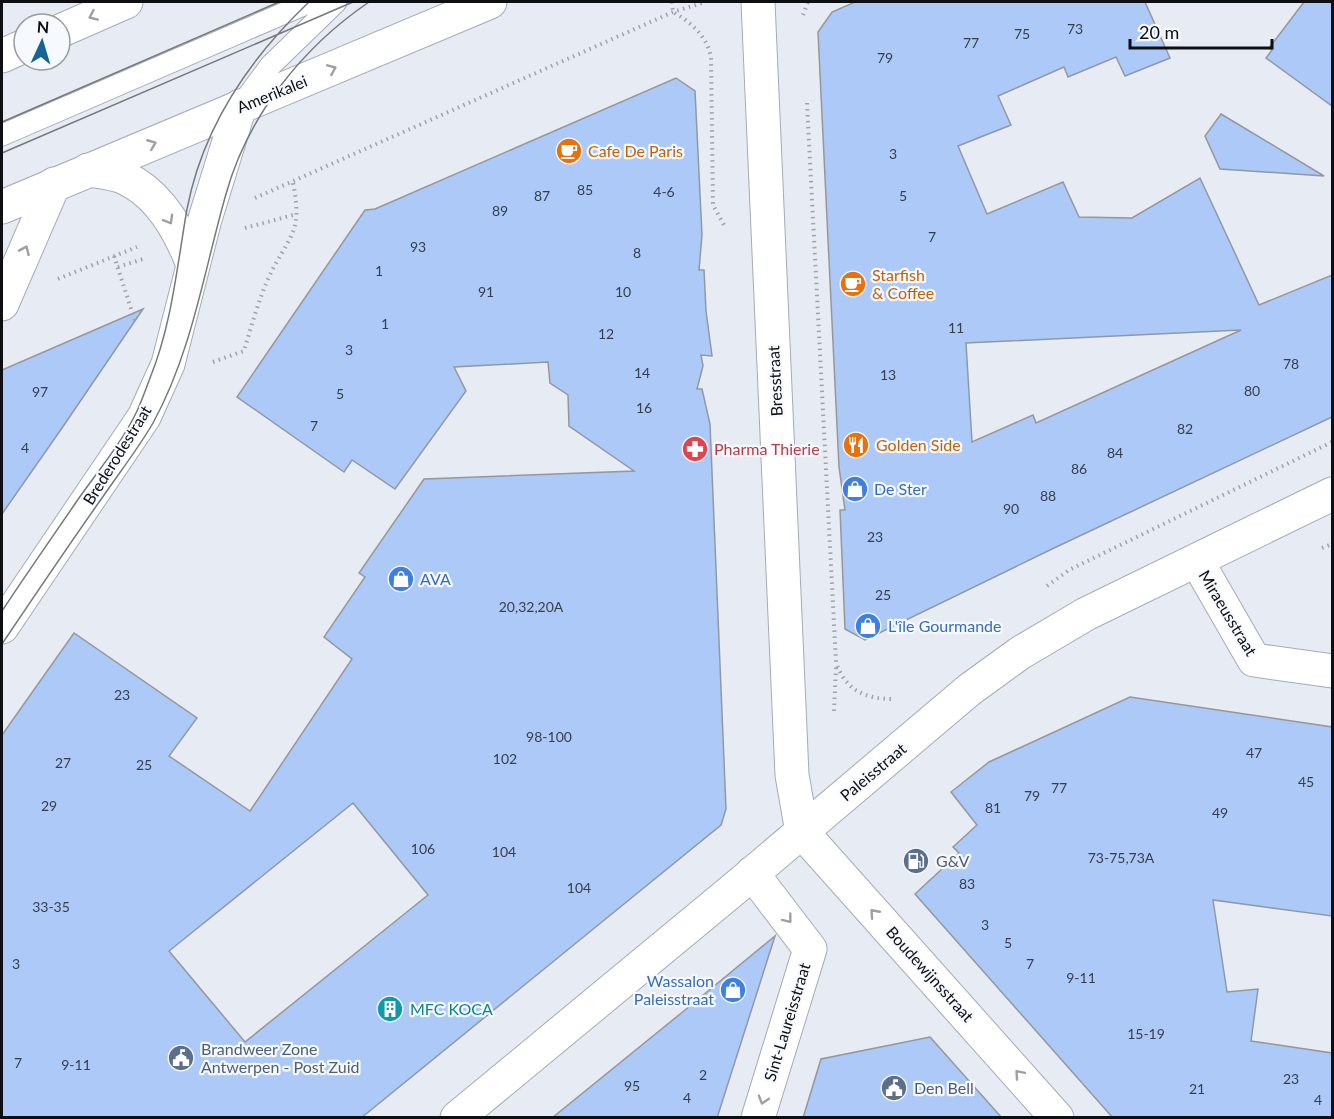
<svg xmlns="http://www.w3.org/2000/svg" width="1334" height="1119" font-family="Lato,sans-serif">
<rect width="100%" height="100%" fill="#e7ecf4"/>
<path fill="#adc9f7" stroke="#9398a0" stroke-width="1.5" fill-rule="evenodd" d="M855,2H1145L1170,58L1125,76L1116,57L1068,77L1064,67L998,96L1011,125L958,146L987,214L1063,182L1079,217L1132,218L1200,178L1259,305L1332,275V417L1052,549L865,640L845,629L840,510H845L839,467L818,32L832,12ZM1241,330L1036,423L1033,415L972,442L966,343Z
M1304,2H1332V106L1266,58L1272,50L1269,48Z
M676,78L695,91L702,235L699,270H704L706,311L712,356L701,355L703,366L697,389H702L710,424L726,809L721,825L361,1118H2V735L74,633L197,718L169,756L250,811L352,659L324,637L365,577L359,573L424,479L634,471L569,426L568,395L550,383L548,362L454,367L466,391L395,489L352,460L344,472L237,397L365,210L375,209ZM353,803L428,895L245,1042L169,951Z
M1221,114L1324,176L1220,169L1205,136Z
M143,309L62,428L2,514V370Z
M1130,697L1332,727V916L1213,900L1227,992L1258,989L1251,1041L1332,1053V1118H1113L915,894L959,853L953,847L977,825L951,792L989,762Z
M775,936L717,1118H552L685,1010Z
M930,1037L1002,1118H803L821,1059Z"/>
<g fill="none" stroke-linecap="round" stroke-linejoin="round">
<g stroke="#a6abb3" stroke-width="23">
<path id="service" d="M242,104L271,65L336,2
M2,135L310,2"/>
</g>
<g stroke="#a6abb3" stroke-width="35">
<path id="minor" d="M758,2L792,775L802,832
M2,304L54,184
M1197,561L1254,660L1332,671
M802,832L1057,1118
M752,873L810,949L758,1118
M457,1118L734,889L969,690L1020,653L1086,614L1332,494"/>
</g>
<g stroke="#a6abb3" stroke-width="35">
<path id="tertiary" d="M88,170C100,172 114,173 125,178C160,194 180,231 193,265
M2,627L144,417L168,364L205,219L240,106"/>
</g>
<g stroke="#a6abb3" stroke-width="35">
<path id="secondary" d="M60,31L126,2
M2,56L24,46
M2,207L490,2"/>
</g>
<path stroke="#9fa2a9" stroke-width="4" stroke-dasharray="1.5 4.5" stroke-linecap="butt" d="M672,2L673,12C691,22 708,37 711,58L713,205L725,227
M803,15L808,2
M807,103L836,662C845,690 865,699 893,699
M255,198L673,12L705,2
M245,228L297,214
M114,256L135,321
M118,267L146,258
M58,279L137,247
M213,362L244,351C251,327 258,302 268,279C287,237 304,235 293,183
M1322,548L1332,544
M1047,586L1069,570L1332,442
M834,711L836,667"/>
<use href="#service" stroke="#fff" stroke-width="21"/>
<use href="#minor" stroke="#fff" stroke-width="33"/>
<use href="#tertiary" stroke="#fff" stroke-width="33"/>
<use href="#secondary" stroke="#fff" stroke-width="33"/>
<path stroke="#75787d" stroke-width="1.5" d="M2,122L279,2
M2,153L353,2
M2,611C27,573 53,536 79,498C98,471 123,441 137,411C142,400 146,389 150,378C172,324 177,266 187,209C203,126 249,59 309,2
M2,644C35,595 68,546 102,498C119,473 138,449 153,423C192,352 204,271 226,194C248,115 303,47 369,2"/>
</g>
<defs><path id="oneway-chevron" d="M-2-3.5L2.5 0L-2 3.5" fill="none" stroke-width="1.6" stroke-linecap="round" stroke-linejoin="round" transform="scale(1.5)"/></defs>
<g stroke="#9f9fa0">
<use href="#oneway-chevron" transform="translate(93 16) rotate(156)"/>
<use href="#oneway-chevron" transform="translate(332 69) rotate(-23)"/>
<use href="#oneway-chevron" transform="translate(152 144) rotate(-22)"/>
<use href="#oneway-chevron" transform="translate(169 220) rotate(60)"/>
<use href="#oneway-chevron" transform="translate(25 250) rotate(-66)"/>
<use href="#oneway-chevron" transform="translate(874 913) rotate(-132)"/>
<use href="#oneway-chevron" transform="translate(788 919) rotate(52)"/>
<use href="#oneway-chevron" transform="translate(1019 1074) rotate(-131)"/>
<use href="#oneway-chevron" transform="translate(763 1100) rotate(107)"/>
</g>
<defs>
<g id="cafe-disc" transform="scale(1.35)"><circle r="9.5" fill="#e8710a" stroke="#f6f9fe"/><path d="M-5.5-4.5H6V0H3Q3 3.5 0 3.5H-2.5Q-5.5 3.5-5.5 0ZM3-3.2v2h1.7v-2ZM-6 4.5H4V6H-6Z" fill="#fff"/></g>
<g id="restaurant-disc" transform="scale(1.35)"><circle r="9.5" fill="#e8710a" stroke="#f6f9fe"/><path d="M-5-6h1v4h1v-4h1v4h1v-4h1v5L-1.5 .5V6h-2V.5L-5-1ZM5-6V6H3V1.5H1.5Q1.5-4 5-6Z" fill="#fff"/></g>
<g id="pharmacy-disc" transform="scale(1.35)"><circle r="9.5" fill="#e0444e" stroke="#f6f9fe"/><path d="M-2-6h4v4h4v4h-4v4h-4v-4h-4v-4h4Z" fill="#fff"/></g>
<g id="shop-disc" transform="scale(1.35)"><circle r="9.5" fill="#3f7fe0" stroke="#f6f9fe"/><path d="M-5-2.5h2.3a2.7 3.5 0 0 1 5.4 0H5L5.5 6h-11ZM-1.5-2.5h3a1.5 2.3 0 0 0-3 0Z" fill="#fff"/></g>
<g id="fuel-disc" transform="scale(1.35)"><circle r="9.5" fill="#5c6f8a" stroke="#f6f9fe"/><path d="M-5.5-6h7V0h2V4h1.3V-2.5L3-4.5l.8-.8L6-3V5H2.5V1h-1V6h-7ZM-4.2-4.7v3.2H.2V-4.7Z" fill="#fff"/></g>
<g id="building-disc" transform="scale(1.35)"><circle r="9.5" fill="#0f9aa8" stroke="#f6f9fe"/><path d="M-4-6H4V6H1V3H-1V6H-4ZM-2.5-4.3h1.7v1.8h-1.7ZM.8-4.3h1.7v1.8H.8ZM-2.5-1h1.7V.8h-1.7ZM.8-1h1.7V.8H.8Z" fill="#fff"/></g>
<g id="civic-disc" transform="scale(1.35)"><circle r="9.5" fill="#5c6f8a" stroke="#f6f9fe"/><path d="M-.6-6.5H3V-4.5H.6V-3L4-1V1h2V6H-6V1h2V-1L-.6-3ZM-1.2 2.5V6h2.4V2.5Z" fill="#fff"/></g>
</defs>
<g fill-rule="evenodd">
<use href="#cafe-disc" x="569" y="151"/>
<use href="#cafe-disc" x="853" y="284"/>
<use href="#restaurant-disc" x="856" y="445"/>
<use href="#pharmacy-disc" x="695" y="449"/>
<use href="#shop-disc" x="855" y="489"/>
<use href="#shop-disc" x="401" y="579"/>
<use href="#shop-disc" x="868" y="626"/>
<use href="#fuel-disc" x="916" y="861"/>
<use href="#shop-disc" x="733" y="990"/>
<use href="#building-disc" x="390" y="1009"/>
<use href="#civic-disc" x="181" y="1058"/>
<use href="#civic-disc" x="894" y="1088"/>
</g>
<g text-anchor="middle" stroke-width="4.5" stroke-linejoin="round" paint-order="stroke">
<g font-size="14" fill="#363e4b">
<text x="1075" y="34">73</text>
<text x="1022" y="39">75</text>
<text x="971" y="48">77</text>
<text x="885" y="63">79</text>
<text x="893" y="159">3</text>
<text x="585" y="195">85</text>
<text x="664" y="197">4-6</text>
<text x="542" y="201">87</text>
<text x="903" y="201">5</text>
<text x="500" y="216">89</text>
<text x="932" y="242">7</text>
<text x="418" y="252">93</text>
<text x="637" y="258">8</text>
<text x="379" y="276">1</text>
<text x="486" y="297">91</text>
<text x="623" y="297">10</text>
<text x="385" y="329">1</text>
<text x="956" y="333">11</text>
<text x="606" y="339">12</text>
<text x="349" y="355">3</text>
<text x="1291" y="369">78</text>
<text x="642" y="378">14</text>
<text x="888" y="380">13</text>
<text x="1252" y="396">80</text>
<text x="40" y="397">97</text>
<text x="340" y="399">5</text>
<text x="644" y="413">16</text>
<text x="314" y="431">7</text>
<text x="1185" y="434">82</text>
<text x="25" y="453">4</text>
<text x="1115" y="458">84</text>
<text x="1079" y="474">86</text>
<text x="1048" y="501">88</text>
<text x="1011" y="514">90</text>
<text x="875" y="542">23</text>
<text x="883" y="600">25</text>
<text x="531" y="612">20,32,20A</text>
<text x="122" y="700">23</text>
<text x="549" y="742">98-100</text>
<text x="1254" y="758">47</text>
<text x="505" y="764">102</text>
<text x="63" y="768">27</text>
<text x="144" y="770">25</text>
<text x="1306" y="787">45</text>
<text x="1059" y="793">77</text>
<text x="1032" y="801">79</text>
<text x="49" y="811">29</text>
<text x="993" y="813">81</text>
<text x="1220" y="818">49</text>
<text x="423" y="854">106</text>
<text x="504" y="857">104</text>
<text x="1121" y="863">73-75,73A</text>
<text x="967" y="889">83</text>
<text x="579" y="893">104</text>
<text x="51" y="912">33-35</text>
<text x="985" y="930">3</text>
<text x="1008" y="948">5</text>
<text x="16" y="969">3</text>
<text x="1030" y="969">7</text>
<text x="1081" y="983">9-11</text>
<text x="1146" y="1039">15-19</text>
<text x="18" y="1068">7</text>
<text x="76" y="1070">9-11</text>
<text x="703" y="1080">2</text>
<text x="1291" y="1084">23</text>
<text x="632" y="1091">95</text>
<text x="1197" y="1094">21</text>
<text x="687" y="1103">4</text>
<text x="1318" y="1105">4</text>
</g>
<g font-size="16" fill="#0e0f12" stroke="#f6f9fe">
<text transform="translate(272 94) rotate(-22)" y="6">Amerikalei</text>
<text transform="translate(775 381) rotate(-93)" y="6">Bresstraat</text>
<text transform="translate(117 455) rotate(-58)" y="6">Brederodestraat</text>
<text transform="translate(1228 613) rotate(59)" y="6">Miraeusstraat</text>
<text transform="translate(873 772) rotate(-40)" y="6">Paleisstraat</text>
<text transform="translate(930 974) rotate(48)" y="6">Boudewijnsstraat</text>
<text transform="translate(787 1022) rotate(-73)" y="6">Sint-Laureisstraat</text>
</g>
<g font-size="16" fill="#c56008" stroke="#f6f9fe" text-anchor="start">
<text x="588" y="157">Cafe De Paris</text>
<text x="872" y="281">Starfish<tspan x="872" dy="18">&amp; Coffee</tspan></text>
<text x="876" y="451">Golden Side</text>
</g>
<g font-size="16" fill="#be3a42" stroke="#f6f9fe" text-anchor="start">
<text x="714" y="455">Pharma Thierie</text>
</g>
<g font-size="16" fill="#366cbe" stroke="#f6f9fe" text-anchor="start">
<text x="874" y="495">De Ster</text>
<text x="420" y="585">AVA</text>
<text x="888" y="632">L'île Gourmande</text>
<text x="714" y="987" text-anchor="end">Wassalon<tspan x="714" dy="18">Paleisstraat</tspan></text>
</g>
<g font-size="16" fill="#4e5e75" stroke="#f6f9fe" text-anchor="start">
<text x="936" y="867">G&amp;V</text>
<text x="201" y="1055">Brandweer Zone<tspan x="201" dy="18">Antwerpen - Post Zuid</tspan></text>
<text x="914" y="1094">Den Bell</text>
</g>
<g font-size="16" fill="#0d838f" stroke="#f6f9fe" text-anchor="start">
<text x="410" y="1015">MFC KOCA</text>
</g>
</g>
<rect width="1334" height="1119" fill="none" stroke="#0e0f12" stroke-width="6"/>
<g transform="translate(42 42) rotate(4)"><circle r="28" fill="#f6f9fe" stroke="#999ba0" stroke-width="1.5"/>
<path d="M0-4.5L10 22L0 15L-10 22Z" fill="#156496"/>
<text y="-9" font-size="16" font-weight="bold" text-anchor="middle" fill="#0e0f12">N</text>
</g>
<path d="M1130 39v9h142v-9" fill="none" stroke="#0e0f12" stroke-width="3"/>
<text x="1139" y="39" font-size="18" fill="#0e0f12" stroke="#f6f9fe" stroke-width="4.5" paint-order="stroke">20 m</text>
</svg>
